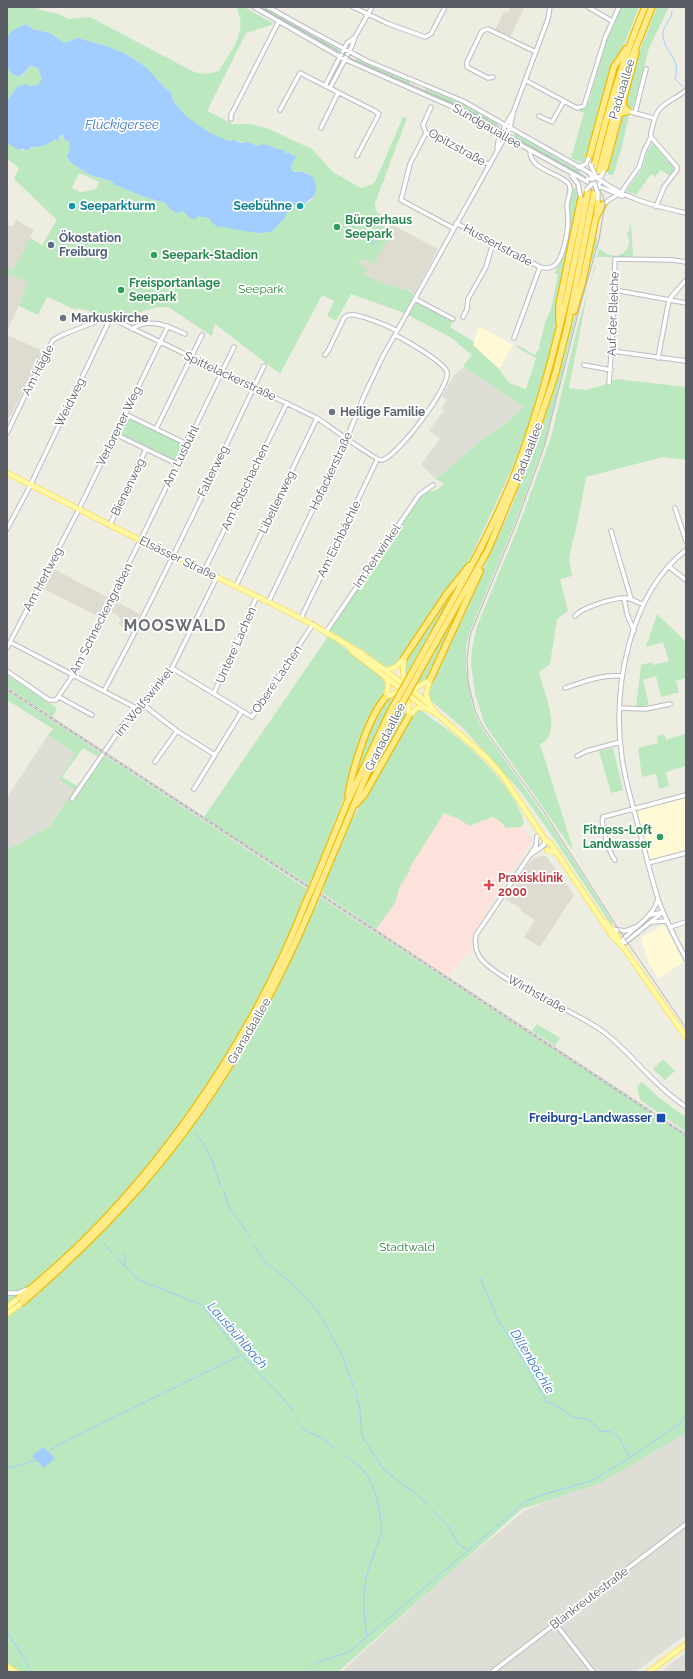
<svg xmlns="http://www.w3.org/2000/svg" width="693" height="1679" font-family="Raleway,sans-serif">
<rect width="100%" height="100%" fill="#eeede2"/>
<path fill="#fff9d6" d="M479,326L513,345L499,369L473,345Z
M686,796V851L650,861L637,814L638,811L641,808Z
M664,924L684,962L658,979L648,962L641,938Z"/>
<path fill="#dfded6" d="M464,367L523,407L510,420L483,439L436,479L421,465L440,438L429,431L444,410L441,408L447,400L442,396L454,375Z
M48,735L75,754L59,779L75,790L50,826L7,850V797Z
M686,1433V1635L635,1672H341L446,1576L524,1511L554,1498L601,1483Z
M686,1653V1672H661L674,1661Z"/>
<path fill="#dedcd1" d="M511,7L524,8L510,37L495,30L504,11L506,13Z
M16,220L34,230L13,270L7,266V224L12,227Z
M389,223L438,249L414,294L404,288L402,290L391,284L389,287L364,273L367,268L357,263L360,259L368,263L390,235L381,230L384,224Z
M14,275L28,282L19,306L7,330V278Z
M7,335L43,351L12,413L7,419Z
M50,567L109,598L99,617L40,587Z
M113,600L140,614L131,631L118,624L121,618L107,610Z
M541,856H546L574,895L540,947L524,937L535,920L521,911L522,909L505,899L528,864L534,858Z"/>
<path fill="#fde2dc" d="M444,813L459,819L469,826L493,817L501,822L506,828L521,827L532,838L529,845L504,882L474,932L471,939L472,948L448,976L376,929L395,903L400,886L409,869Z"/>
<path fill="#bce8c0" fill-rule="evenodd" d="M7,7H35L43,11L56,13L69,19L90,17L192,71C202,75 209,74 219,71C231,50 249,32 236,7H244L274,24L246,33L207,111L233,124H251L269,129L312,149L333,172L361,188L371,185L375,182L403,117L407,118L375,203C374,214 383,216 391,220L389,223L384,224L381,230L390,235L374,264L360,259L358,263L367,268L364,274L389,286L391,284L402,290L403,288L414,294L412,299L453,321L450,327L474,342L473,345L499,369L509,383L526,389L536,358L516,347L517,345L535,355L540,347L539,346C543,335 544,320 551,310L558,274L555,273L564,250L570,217L569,206L573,188L577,187L579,193V198L555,333L533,413L514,464L470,559L395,666L386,667L361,649L332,632L330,631L331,628L419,498L429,491L437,490L444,484L436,479L483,439L510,420L523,407L463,366L472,355L450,337L404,313L351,294L336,321L327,316L334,301L322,295L280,374L215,324L212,336L168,307H159L117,318H98L89,311L77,308L76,310L62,304V302L61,303L47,297L38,315L19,306L28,282L14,275L7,278V266L13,270L30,238L42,245L57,220L14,179L19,168L7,158V143L25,151C32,147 39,147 47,144C52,142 54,139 59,139L62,135L70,144V162L90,175L111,181L115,185L142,196L165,203L171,210L183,211L189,216C195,216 201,215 207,218C211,220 212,222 215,223C234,228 251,233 271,232L284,219L291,203L303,202L304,204L309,202L313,198V195L315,194C317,185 314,175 305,172C300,170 296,173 292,170L291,166L295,156L288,152L286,154L264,144L257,146L234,140L229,141L210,134L187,117L174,102L170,91L165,88L146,67L124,53L109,47L78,38L64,43L50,33L33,29L26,24L13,30L7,37ZM79,173L99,182L96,189C83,191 83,195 72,188Z
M258,7H264L339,49L338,52Z
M621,7H639L625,43L612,67L584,162L583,163L571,158L584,113L570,107C573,107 580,112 585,107C587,106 587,103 589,102L608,33Z
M657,7H669L649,48L633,108H629L625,103L641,47Z
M357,57L411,81L409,85L382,73L381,75L354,62Z
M30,66L38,68L42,77V82C34,89 27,83 20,86C14,88 11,97 7,101V69L14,75L22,76Z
M426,88L461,101L499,123L497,129L463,109L424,93Z
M627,113L629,115L622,147L613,175H609L607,171L620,117Z
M515,133L580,171L578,175L511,139Z
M653,143L668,161L675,165L674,171L670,176L661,170L655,177L651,174L636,195L626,191L642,169L647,152Z
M631,224L633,257H597L599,249C603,250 604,252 608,254C617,259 629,253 629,242C629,238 627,235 627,232H629L630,225Z
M596,235L597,239L598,240L580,302L545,442L515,523L469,634L466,647V670L473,709L480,725L553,828L613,923L611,925L555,840L521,792L462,727L431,701L428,692L513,503L559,375Z
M595,265H596L588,290L569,388L586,390L611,383V381L617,379L686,387V460L663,457L586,477L578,520L569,557L572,576L560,579L568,611L557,619L550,664L539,672C543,691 564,734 540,744L573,849H572L485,725L475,694L471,664L472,649L477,626L519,525L551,437L577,329Z
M574,274H575C560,349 540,424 509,494C483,553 451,608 420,664L419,663L487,538L540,409L554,360Z
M126,415L186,444L177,462L117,434Z
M461,578L412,664L405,677L404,669L408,656Z
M468,590L433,672L427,680L415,686Z
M657,614L686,642V678L676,681L679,692L661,697L656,676L643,680L649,705L636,707L641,665L652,662L653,665L669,661L663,642L646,647Z
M328,635L381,676L386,684C384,699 372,710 367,725C358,748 353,772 345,795C335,823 323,849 314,877H312L309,885L204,817L325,641Z
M7,675L57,708L53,717L7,687Z
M7,691L307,889L303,900L316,907L320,897L686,1136V1433L601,1483L522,1509L338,1672H7V850L50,826L74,790L59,779L75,754L48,735L53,729L7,700ZM83,748L98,757L77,786L62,777Z
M395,695L353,781C358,762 374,699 395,695Z
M406,705L405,717L360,796L396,718H398Z
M416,710C423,710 427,715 432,719C463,738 516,786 524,823L521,827L506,828L501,822L493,817L469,826L459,819L444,813L409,869L410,871L400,886L395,903L376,929L322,893L325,885L324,884L350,823L410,717Z
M664,734L666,740L685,734L686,766L666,772L669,786L659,789L656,774L642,777L638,748L658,743L657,736Z
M613,748L623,790L611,793L599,751Z
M537,1024L560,1038L555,1046L532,1031Z
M663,1059L675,1071L665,1080L653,1069Z
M642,1082L662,1100L686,1117V1132L640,1100L637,1086Z"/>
<path fill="#a1cdff" d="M26,24L33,29L50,33L64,43L78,38L109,47L124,53L146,67L165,88L170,91L174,102L187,117L210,133L229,141L234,140L241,143L247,142L257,146L264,144L277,149L284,150L286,154L288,152L296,157L291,166L292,170L294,172C308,169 320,179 315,194L313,195V197L304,204L303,202L296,203V205L291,204L284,219L271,232L257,233L216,226L208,218L198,216L196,219H191L183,211L177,213L171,210L165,203L142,196L115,185L111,181L90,175L70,162L67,156C71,149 72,142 64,139V136L62,135L60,136L58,141L55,139C50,144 39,148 32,147L26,151L24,149H17L7,143V101L17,87L25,84L31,86L38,85L42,79L38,68L30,66L21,76C1,77 7,51 7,37L13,30Z
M43,1447L55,1458L44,1468L32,1456Z"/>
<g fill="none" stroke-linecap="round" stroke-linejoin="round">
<path stroke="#a1cdff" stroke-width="1" d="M672,11C673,20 661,26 663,37C667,56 681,58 675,79L683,87
M370,218L368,228L372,235V245L382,237
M195,1132C208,1147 215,1167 221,1186
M224,1192L230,1209L241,1223L251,1238
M104,1243L112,1253
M254,1245L264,1261L295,1286L319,1313L341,1353L355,1390
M117,1258L137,1279L202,1305L239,1353L283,1398L294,1413
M125,1266V1253
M480,1278L499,1322L508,1334L547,1402L557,1406L573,1417L590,1420L600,1431L612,1432L619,1437L630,1458
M356,1394L360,1409L362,1436L384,1470L416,1494L427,1504
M296,1418L297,1420
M301,1426L303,1429L324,1439L335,1449
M47,1453L58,1445L241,1355
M343,1454C350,1460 359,1465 364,1471C375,1485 385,1522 380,1538C377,1549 371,1559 368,1570C362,1592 363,1614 367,1636
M7,1466L10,1468L36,1460
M432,1510L448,1526L458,1544L468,1550
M7,1632L24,1658L31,1672
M315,1663L349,1652L526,1501L545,1494L591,1481L625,1461L679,1424L686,1416
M312,1669L313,1672"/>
<g stroke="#babcc2" stroke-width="5.5">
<path id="minor" d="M254,7L344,59L473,116L510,139L588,182
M268,7L311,31L367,61L463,101L590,173
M353,7L389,24L425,37L431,34L445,7
M588,7L612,21
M493,77L488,78L467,67V62L482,31L488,29L536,52
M525,80L577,108L584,106L605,38L619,7
M325,86L347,43L354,38
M330,88L352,46L355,37L372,7
M431,107L423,125L426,133L490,165
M280,110L300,73L375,111L379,114L357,156
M628,111L653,118
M635,113L646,69
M539,116L552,122L564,101
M231,119V115L279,21
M321,128L338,93
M426,133L410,164L401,200L453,228
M497,148L499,137L512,114
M578,167L586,164L590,155
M572,176L578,184L581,199
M600,180C626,199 655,206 686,213
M598,186L623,196
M621,196L624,188L639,167L644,151L651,137
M598,203C597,188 599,181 605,168
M603,205L609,200L617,195
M656,207L664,187L677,170V167L651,137C650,133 652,129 653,125C657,103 670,103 685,91
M456,223L540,267C551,270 557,266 561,256C565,245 568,231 568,219C568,214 567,209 567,204C568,197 573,189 568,183C557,172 530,170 530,151
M615,290L686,303
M415,299L453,319
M671,300V297L686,280
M463,317L467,309L468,299L486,267L493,243
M132,329C149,317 168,326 185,334
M514,338L540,267
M612,351L686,361
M325,355L328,351L344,318C345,317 347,315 349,315C357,313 389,326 397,331
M658,358L669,300
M584,365L611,370
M609,383L613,329L615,259L673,260L686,262
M125,414L187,444
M156,429L202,335
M7,433L45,354L53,340L62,335L100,320L110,319L117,321L317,418C326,424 377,461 381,460C395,460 451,386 447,372C444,362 405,340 395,335
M115,434L177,464
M675,508L686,541
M110,525L146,449
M7,529L28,490L110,319
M611,531L631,599
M686,550C629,594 612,689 622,758C626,786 635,813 642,840C647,860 652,879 658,899C665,919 676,940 686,959
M668,566L686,580
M204,571L287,403
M236,586L317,418
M624,598L627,614L634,631
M269,601L347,438L364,396L382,358L510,128L513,113L548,19L550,7
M575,616C582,607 614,598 625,598C632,598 637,603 643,604
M301,618L377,460
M326,632L419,495L433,485
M10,642L136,708
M7,648L77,513L168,326
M172,668L252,717L313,624
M7,671L49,700H56L73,675L142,537L234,347
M565,688C584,682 602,674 622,676
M104,691C161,585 212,475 264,366
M214,693L257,596
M59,697L92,715
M141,703L177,731L215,755
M620,708L646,709L670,704
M577,756L587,751L620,742
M155,762L177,731
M194,789L242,711
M72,799L120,729L136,708L172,668L217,577
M537,836L536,846L476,935C474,946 477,957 487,965C519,991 563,1005 598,1028C621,1043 638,1066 658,1084C666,1092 676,1100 686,1107
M530,855L544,845L545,839
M615,860C610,855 600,823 603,817L686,795
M648,863L686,853
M650,915L663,912
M652,922L667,921
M670,927L686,922
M613,929L625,931L635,927
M620,943C628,932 641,925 649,915C654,910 656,905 658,899
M620,943L626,942L663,912
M7,1293H18L27,1289
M555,1623L593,1672
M492,1672L686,1524"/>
</g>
<g stroke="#fbdb4e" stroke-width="6">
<path id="major" d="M7,473C66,502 124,533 183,561C259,598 336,630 402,683
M348,645L353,652L400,688
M387,670L396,667L404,658
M404,680L403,671L404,658
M416,688L430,680
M414,692L430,705L436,713
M386,697L388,687L387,678
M386,697L397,692
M411,697L424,707L437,714L487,758L502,775L546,841
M408,702L409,716
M429,703L426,694L430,680
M409,716L417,708L424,707
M545,839L551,844L613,937L623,947L686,1037
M547,850L553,852
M604,921L617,935L619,942
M7,1307L19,1298
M7,1314L23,1302
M7,1666L16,1672
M649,1672L686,1644"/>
</g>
<g stroke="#f0bb00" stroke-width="8">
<path id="highway" d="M618,116L621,113L628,111L624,107L623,102
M590,155L614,67L626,49
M594,167C607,112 623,59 645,7
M605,168L636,52
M599,172L625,74L652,7
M597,213L598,203
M574,311L582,284L596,217L603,205
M559,322V305L581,199
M404,658L446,595L469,566
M418,662C456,594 497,525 523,452C553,367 572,279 588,191
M423,665L488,550L529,452L555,375L568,324L594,193
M430,680L480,571
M348,795C353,768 368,717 386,697
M356,804L364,795L409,716
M316,879L347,803L390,712
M321,883L366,776L395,716
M19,1298C144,1199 248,1050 306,902
M23,1302C64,1266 103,1229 139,1188C212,1105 269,1007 312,905"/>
</g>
<use href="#minor" stroke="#fff" stroke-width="3.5"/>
<use href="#major" stroke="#fff9a6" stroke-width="4.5"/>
<use href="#highway" stroke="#ffec88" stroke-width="5.5"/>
<path stroke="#b6b7b7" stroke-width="1" d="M260,7L354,60L457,105L486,119L507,133L584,176L597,187L602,194L605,203L599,240L580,306L544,447L516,524L470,635L467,659L468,681L475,711L483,727L544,812L617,927L686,1028"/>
<g stroke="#b6b7b7" stroke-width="2.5">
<path id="rail" d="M7,689L307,886
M321,895L686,1135"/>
</g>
<use href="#rail" stroke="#fff" stroke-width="1" stroke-dasharray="3" stroke-linecap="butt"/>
<g stroke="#babcc2" stroke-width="5.5" stroke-linecap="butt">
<path id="minor-bridge" d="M591,165L596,177
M588,179H593L590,173
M600,180L596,178L601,176
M595,185L597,191
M586,190L592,184"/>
</g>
<g stroke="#f0bb00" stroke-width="8" stroke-linecap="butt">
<path id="highway-bridge" d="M390,712L418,662
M395,716L423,665
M306,902L316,879
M312,905L321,883"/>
</g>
<use href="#minor-bridge" stroke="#fff" stroke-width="3.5"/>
<use href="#highway-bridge" stroke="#ffec88" stroke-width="5.5"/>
</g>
<g fill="#0f9aa8" stroke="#fff" stroke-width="1.5">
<circle cx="72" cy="206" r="4"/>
<circle cx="300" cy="206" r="4"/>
</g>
<g fill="#2e9e5b" stroke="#fff" stroke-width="1.5">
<circle cx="337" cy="227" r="4"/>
<circle cx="154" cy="255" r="4"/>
<circle cx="121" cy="290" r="4"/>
<circle cx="660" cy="837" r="4"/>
</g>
<circle fill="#5c6f8a" stroke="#fff" stroke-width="1.5" cx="51" cy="245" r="4"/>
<g fill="#6b7280" stroke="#fff" stroke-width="1.5">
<circle cx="63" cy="318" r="4"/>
<circle cx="332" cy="412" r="4"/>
</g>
<path fill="#e0444e" stroke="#fff" stroke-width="1.5" d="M487 879h4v4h4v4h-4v4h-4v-4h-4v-4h4z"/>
<rect fill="#1a4fb4" stroke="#fff" stroke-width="1.5" x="656" y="1113" width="10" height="10" rx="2"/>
<g text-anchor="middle" stroke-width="3.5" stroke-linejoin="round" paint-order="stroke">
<g font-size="12" fill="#5a5e64" stroke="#fff">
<text transform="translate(622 89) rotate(-73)" y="4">Paduaallee</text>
<text transform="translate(487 126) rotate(30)" y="4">Sundgauallee</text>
<text transform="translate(457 147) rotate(29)" y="4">Opitzstraße</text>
<text transform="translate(498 245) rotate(28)" y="4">Husserlstraße</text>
<text transform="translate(613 314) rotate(-88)" y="4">Auf der Bleiche</text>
<text transform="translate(38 370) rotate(-63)" y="4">Am Hägle</text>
<text transform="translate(230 376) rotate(25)" y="4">Spittelackerstraße</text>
<text transform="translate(70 402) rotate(-64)" y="4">Weidweg</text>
<text transform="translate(119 426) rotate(-64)" y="4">Verlorener Weg</text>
<text transform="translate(528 452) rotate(-69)" y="4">Paduaallee</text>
<text transform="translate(181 456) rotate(-64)" y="4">Am Lusbühl</text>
<text transform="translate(213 471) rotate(-64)" y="4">Falterweg</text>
<text transform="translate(331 471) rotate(-65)" y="4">Hofackerstraße</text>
<text transform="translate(128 487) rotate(-64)" y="4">Bienenweg</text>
<text transform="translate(245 487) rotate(-64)" y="4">Am Rotschachen</text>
<text transform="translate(277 502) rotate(-64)" y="4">Libellenweg</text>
<text transform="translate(339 539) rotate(-64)" y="4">Am Eichbächle</text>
<text transform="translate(377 556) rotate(-56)" y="4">Im Rehwinkel</text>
<text transform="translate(178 558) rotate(26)" y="4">Elsässer Straße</text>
<text transform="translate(43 579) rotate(-62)" y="4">Am Hertweg</text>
<text transform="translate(101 619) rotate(-63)" y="4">Am Schneckengraben</text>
<text transform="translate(236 645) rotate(-66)" y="4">Untere Lachen</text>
<text transform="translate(277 679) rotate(-56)" y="4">Obere Lachen</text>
<text transform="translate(144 702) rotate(-51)" y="4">Im Wolfswinkel</text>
<text transform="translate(385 737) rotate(-63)" y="4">Granadaallee</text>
<text transform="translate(537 994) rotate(29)" y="4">Wirthstraße</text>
<text transform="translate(249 1031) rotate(-60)" y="4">Granadaallee</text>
<text transform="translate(589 1598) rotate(-37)" y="4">Blankreutestraße</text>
</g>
<g font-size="12" font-weight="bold" fill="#0d838f" stroke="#fff" text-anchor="start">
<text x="80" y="210">Seeparkturm</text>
<text x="292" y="210" text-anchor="end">Seebühne</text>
</g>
<g font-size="12" font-weight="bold" fill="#27864d" stroke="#fff" text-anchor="start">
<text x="345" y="224">Bürgerhaus<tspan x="345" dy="14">Seepark</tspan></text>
<text x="162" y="259">Seepark-Stadion</text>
<text x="129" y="287">Freisportanlage<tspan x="129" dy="14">Seepark</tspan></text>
<text x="652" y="834" text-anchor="end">Fitness-Loft<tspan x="652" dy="14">Landwasser</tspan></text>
</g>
<g font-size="12" font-weight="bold" fill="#4e5e75" stroke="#fff" text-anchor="start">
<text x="59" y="242">Ökostation<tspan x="59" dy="14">Freiburg</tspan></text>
</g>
<g font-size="12" fill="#2e873b" stroke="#fff">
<text x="261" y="293">Seepark</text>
<text x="407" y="1251">Stadtwald</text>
</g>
<g font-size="12" font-weight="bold" fill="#5b616d" stroke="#fff" text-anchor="start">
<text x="71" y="322">Markuskirche</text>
<text x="340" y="416">Heilige Familie</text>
</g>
<g font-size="12" font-weight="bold" fill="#be3a42" stroke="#fff" text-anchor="start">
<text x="498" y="882">Praxisklinik<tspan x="498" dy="14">2000</tspan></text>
</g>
<g font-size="12" font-weight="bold" fill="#164399" stroke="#fff" text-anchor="end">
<text x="652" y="1122">Freiburg-Landwasser</text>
</g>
<g font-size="13" font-style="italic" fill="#3b74cb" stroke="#fff">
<text x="122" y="129">Flückigersee</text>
<text transform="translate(238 1335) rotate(49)" y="5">Lausbühlbach</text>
<text transform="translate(533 1361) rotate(59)" y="5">Dillenbächle</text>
</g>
<g font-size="16" font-weight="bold" letter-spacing="1" fill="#6b7076" stroke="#fff">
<text x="175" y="631">MOOSWALD</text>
</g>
</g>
<rect width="693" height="1679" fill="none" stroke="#5a5e64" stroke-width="16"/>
</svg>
